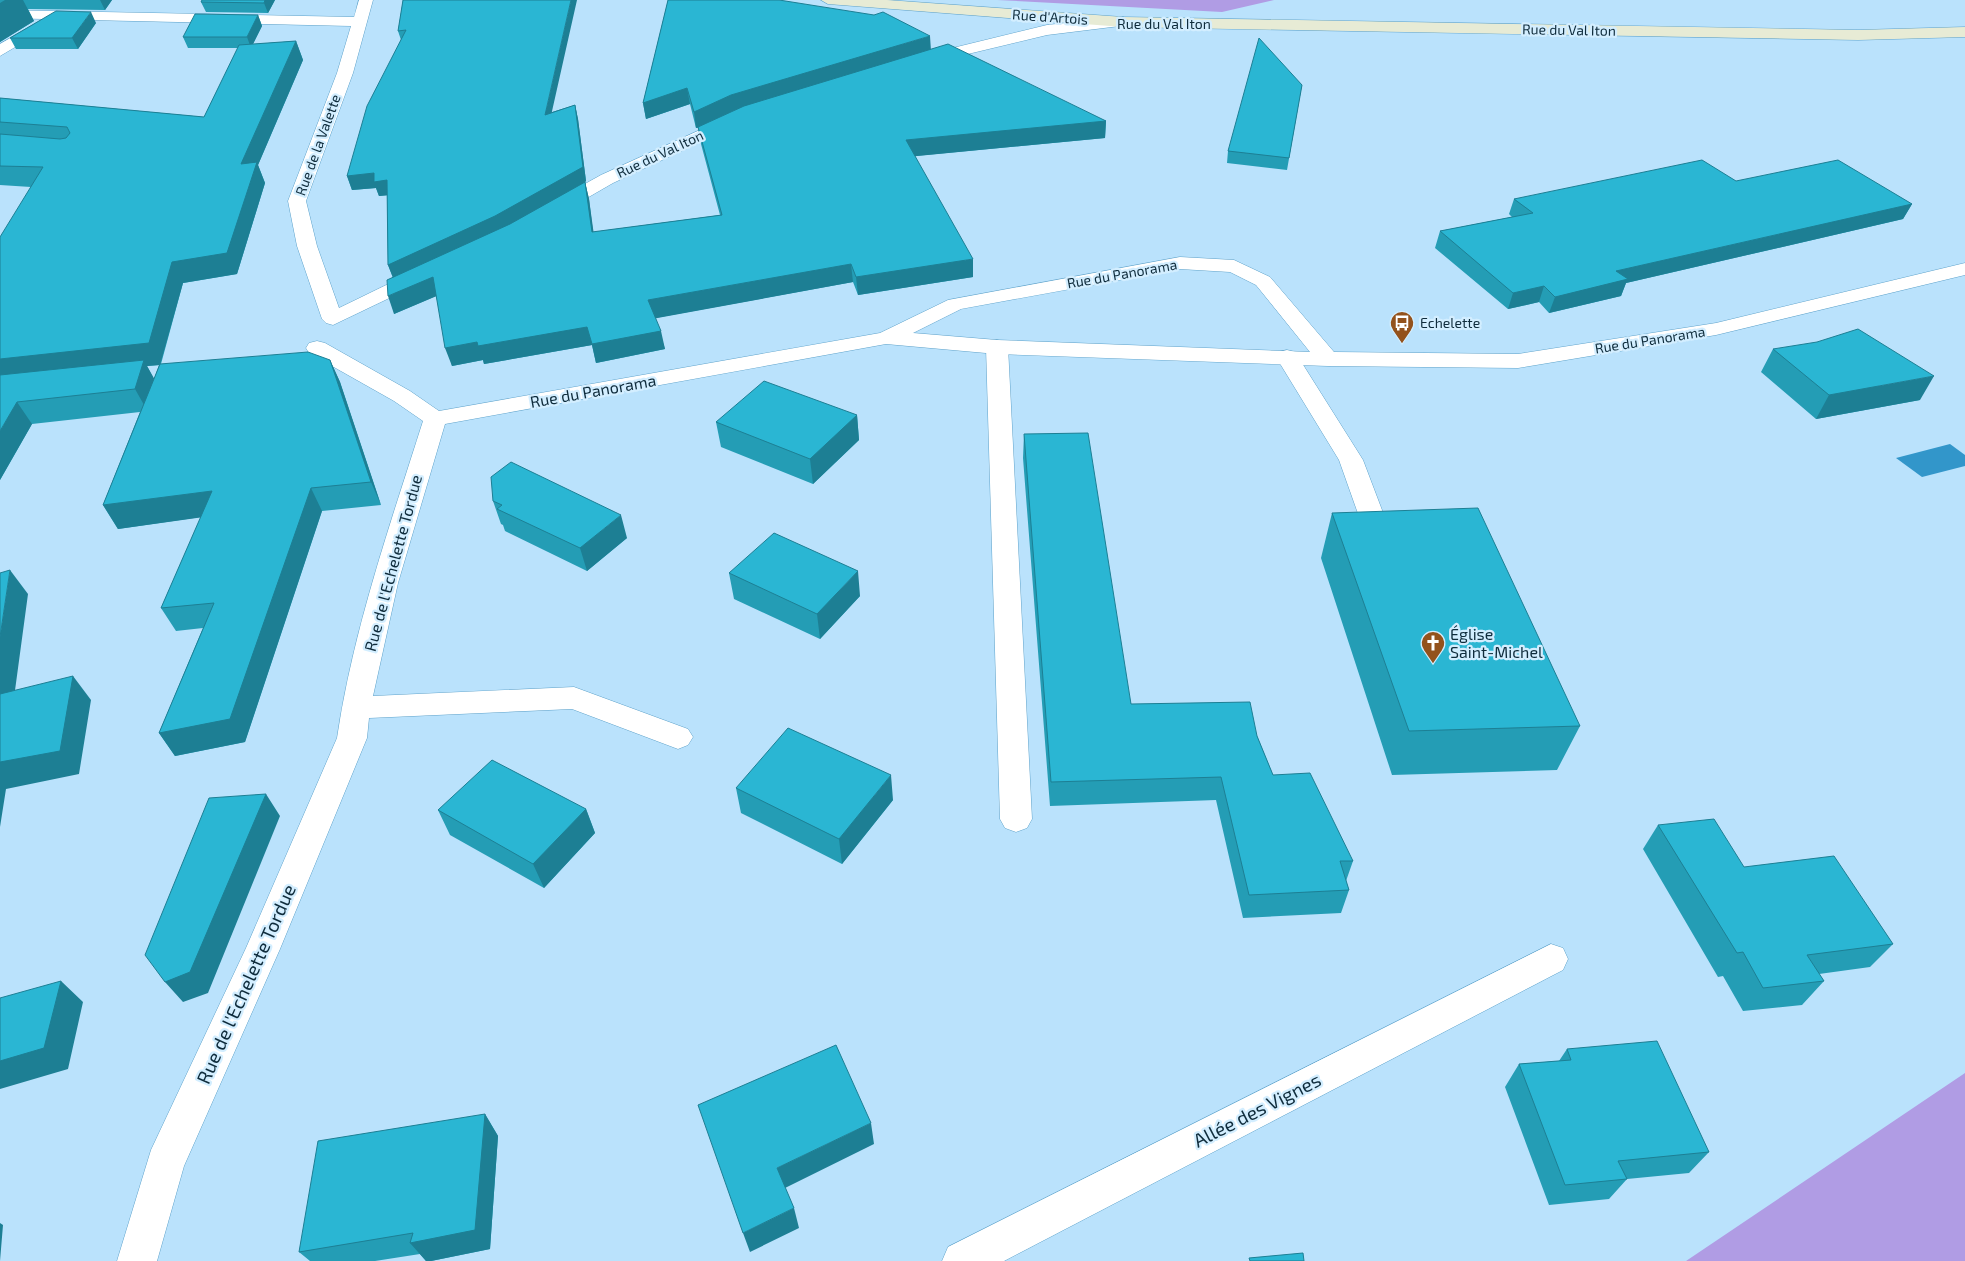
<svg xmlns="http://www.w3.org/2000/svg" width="1965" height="1261" font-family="'Exo 2',sans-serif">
<rect width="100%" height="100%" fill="#bae2fc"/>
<path fill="#b09ce4" d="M997,0H1274L1222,12Z
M1965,1073V1261H1686Z"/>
<path fill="#3296ca" d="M1950,444L1965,455V466L1922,477L1896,458Z"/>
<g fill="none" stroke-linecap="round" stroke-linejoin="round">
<g stroke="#5ea2ca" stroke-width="1">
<path id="lane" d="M997,340L1005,342L1008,347L1032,819L1027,828L1016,832L1005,828L1000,819L986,347L989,342Z
M1287,350L1295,352L1363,460L1393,539L1389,545L1380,548L1371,545L1367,539L1339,460L1276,357L1279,352Z"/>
</g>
<g stroke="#5ea2ca" stroke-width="1">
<path id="street" d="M359,0H373L353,73L306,201L317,246L339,308L415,271L422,269L429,271L432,275L429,279L333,325L326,323L322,319L297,246L288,201L337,73L351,26L0,18V10L354,17Z
M1123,17L1128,19L1131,22L1128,25L1047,35L926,64L918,59L920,56L1047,25Z
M44,19L52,24L49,27L0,56V44Z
M733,115L739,116L742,120L739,124L613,183L561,213H547L545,209L547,205L601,175Z
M1180,257L1234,260L1270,277L1334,352L1518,354L1716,323L1965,263V275L1716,335L1518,368L1328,366L997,354L886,344L445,424L398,583L373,696L574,687L688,729L693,737L688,745L678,749L572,709L369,718L367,738L280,949L184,1166L157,1261H117L151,1150L246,948L337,738C353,630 390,525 423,421L394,401L309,353L306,348L309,343L317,341L325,343L410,391L439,411L880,333L948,300ZM1180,269L1230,272L1256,285L1310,352L997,340L913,333L961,309Z
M1551,944L1563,948L1568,959L1563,970L1004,1261H942L948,1247Z"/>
</g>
<g stroke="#5ea2ca" stroke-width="1">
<path id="secondary" d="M821,0H887L1123,17L1858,30L1965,27V37L1858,40L1123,27L828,4Z"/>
</g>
<use href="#lane" fill="#fff" fill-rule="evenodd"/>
<use href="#street" fill="#fff" fill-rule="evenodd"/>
<use href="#secondary" fill="#e7ebd5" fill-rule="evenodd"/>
</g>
<path fill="#249db5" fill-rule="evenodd" d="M0,0H112L105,10L28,9L34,21L0,42Z
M202,0H275L268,13L206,12L201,2Z
M403,0L552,112L575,105L578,119L586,181L585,182L589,199L593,232L720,215L701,144L698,128H696L690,104L646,119L643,103L668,0L931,50L1106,121L1105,138L915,156L973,277L858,295L853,282L655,318L665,349L596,363L592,345L484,364L483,360L452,366L436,296L394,314L393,278L388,265L387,195L379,196L376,188L352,190L347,176L401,40L398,31Z
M258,15L262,26L253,44L296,41L303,60L258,165L265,183L237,274L183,283L161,364L330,360L340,382L381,505L322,511L245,742L175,756L159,733L203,628L176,631L161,608L201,517L118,529L103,505L140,412L32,424L0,480L31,187L0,185V98L204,117L238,48H188L183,37ZM159,365L154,379L147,366Z
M96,23L78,49H16L10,38Z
M1302,85L1287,170L1227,163L1228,151Z
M1736,181L1912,204L1903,219L1626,283L1621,296L1549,313L1539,302L1508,309L1435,248L1440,231L1512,217L1509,214L1514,199Z
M1773,349L1920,400L1816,419L1761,372Z
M857,415L859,440L813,484L721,447L716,422Z
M1024,434L1131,704L1257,736L1273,775L1353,861L1346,881L1349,890L1341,913L1243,918L1216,800L1050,806L1023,458Z
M493,501L627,538L587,571L505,531L503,525L501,524Z
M1332,513L1580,726L1557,770L1392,775L1321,558Z
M729,573L860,596L820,639L734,599Z
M736,788L893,800L842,864L741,813Z
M586,809L595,833L544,888L450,835L438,810Z
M1658,825L1744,867L1893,944L1870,967L1819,974L1824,981L1802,1005L1743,1011L1723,976L1718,977L1643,849Z
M1567,1049L1709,1152L1689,1173L1627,1179L1609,1199L1549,1205L1505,1087L1519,1064L1559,1061Z
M485,1114L498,1136L490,1249L431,1261H426L420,1254L375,1261H310L299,1252Z"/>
<path fill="#1d7f94" d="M5,0H23L34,21L0,42V3Z
M100,0H112L105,10Z
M265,0H275L268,13L264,3Z
M571,0H577L548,129L545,115Z
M91,12L96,23L78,49L72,38Z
M258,15L262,26L251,48L247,37Z
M930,36L931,51L733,111L696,128L694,112L731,95Z
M296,41L303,60L258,165L265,183L237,274L183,283L160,365L147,366L156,382L148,412L135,389L0,383V359L172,262L241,164Z
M687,88L690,104L646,119L643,103Z
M575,105L578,119L586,181L585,182L589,199L596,250L499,230L394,280L388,265Z
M1106,121L1105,138L907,157L906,140Z
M374,173L387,180L392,195L379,196L376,188L352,190L347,176Z
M1912,204L1903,219L1626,283L1621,296L1549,313L1555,297L1616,271Z
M973,259V277L858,295L856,277Z
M851,264L853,282L652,319L648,300Z
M433,277L439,295L394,314L388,296Z
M1544,286L1539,302L1508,309L1513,293Z
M587,327L661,331L665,349L596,363L592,345L484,364L483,360L452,366L445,348L477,342Z
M330,360L340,382L381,505L371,482Z
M1934,376L1920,400L1816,419L1829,395Z
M17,402L32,424L0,480V431Z
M857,415L859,440L813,484L810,459Z
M311,488L322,511L245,742L175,756L159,733Z
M212,491L225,514L118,529L103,505Z
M621,515L627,538L587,571L580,548Z
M10,570L28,594L11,720L0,708V637Z
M858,571L860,596L820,639L817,614Z
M73,676L91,700L79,774L6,789L0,827V762Z
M891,775L893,800L842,864L839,839Z
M266,794L280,816L208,993L183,1002L165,982Z
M586,809L595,833L544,888L533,864Z
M61,981L83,1002L68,1069L0,1089V1061Z
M485,1114L498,1136L490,1249L431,1261H426L410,1243Z
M871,1123L874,1144L783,1189L777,1168Z
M794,1208L799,1228L750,1252L743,1233Z
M0,1223L3,1225L0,1261Z"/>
<path fill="#2ab6d3" stroke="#1d7f94" d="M202,0H265L264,3L201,2Z
M403,0H571L545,115L575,105L583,167L495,216L388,265L387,180L374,182V173L347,176L367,106L406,30L398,31Z
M668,0H779L874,15L883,12L930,36L731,95L694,112L687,88L643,103Z
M56,11L91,12L72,38H10Z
M195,14L258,15L247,37H183Z
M1259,38L1302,85L1289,158L1228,151Z
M296,41L241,164L257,162L227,253L172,262L149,343L0,359V237L43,167L0,166V134L60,139L66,138L70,133L67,127L0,122V98L204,117L239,45Z
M948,44L1106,121L906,140L973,259L856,277L851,264L648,300L661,331L592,344L587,327L478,346L477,342L445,348L433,277L388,296L387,280L510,224L585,182L592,232L722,215L698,127L744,106Z
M1702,160L1736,181L1838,160L1912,204L1616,271L1628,279L1555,297L1544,286L1513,293L1440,231L1533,213L1514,199Z
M1858,329L1934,376L1829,395L1773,349L1817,342Z
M308,352L330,360L371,482L311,488L230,719L159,733L214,603L161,608L212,491L103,505L160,364Z
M144,360L135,389L17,402L0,431V375Z
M764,381L857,415L810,459L716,422Z
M1088,433L1131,704L1250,702L1257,736L1273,775L1310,773L1353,861H1340L1349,890L1249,895L1221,777L1051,782L1024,434Z
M511,462L621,515L580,548L497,509L502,505L493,501L491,477Z
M1478,508L1580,726L1409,731L1332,513Z
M774,533L858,571L817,614L729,573Z
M10,570L0,637V573Z
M73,676L60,751L0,762V694Z
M788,728L891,775L839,839L736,788Z
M492,760L586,809L533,864L438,810Z
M266,794L190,972L165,982L145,955L209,798Z
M1714,819L1744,867L1834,856L1893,944L1807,955L1824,981L1763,988L1743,952L1737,953L1658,825Z
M61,981L44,1048L0,1061V998Z
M1657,1041L1709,1152L1618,1161L1627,1179L1565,1185L1519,1064L1571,1060L1567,1049Z
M836,1045L871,1123L777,1168L794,1208L743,1233L698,1105Z
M485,1114L475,1230L410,1243L413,1233L299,1252L318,1141Z
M1303,1253L1304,1261H1250L1249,1258Z"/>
<defs>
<g id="bus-pin" transform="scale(1.25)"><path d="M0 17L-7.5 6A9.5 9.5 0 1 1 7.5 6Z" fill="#93521c" stroke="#d3eeff"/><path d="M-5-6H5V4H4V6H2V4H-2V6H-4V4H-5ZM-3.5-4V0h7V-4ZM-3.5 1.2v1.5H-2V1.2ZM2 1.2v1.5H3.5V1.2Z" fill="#fff"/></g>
<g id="church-pin" transform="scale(1.25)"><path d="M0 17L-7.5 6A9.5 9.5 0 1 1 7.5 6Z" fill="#93521c" stroke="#d3eeff"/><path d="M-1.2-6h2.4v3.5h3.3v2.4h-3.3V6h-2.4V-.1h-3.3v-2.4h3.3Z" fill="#fff"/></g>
</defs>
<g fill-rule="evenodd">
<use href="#bus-pin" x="1402" y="323"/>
<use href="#church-pin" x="1433" y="643"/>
</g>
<g text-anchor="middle" stroke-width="4.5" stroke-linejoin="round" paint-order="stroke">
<g font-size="14" fill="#0f2c3c" stroke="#d3eeff">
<text transform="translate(1050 17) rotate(4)" y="5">Rue d'Artois</text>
<text x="1164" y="29">Rue du Val Iton</text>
<text transform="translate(1569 30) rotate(1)" y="5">Rue du Val Iton</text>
<text transform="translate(318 145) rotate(-70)" y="5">Rue de la Valette</text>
<text transform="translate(660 154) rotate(-25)" y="5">Rue du Val Iton</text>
<text transform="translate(1122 274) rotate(-10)" y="5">Rue du Panorama</text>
<text transform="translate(1650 340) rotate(-9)" y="5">Rue du Panorama</text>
</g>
<g font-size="14" fill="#0f2c3c" stroke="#d3eeff" text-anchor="start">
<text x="1420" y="328">Echelette</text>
</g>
<g font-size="16" fill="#0f2c3c" stroke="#d3eeff">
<text transform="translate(593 391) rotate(-10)" y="6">Rue du Panorama</text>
<text transform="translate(393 563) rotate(-75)" y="6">Rue de l'Echelette Tordue</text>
</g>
<g font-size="16" fill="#0f2c3c" stroke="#d3eeff" text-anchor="start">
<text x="1450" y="640">Église<tspan x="1450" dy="18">Saint-Michel</tspan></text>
</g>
<g font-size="19" fill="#0f2c3c" stroke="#d3eeff">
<text transform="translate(246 984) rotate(-66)" y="7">Rue de l'Echelette Tordue</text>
<text transform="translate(1257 1110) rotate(-27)" y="7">Allée des Vignes</text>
</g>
</g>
</svg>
